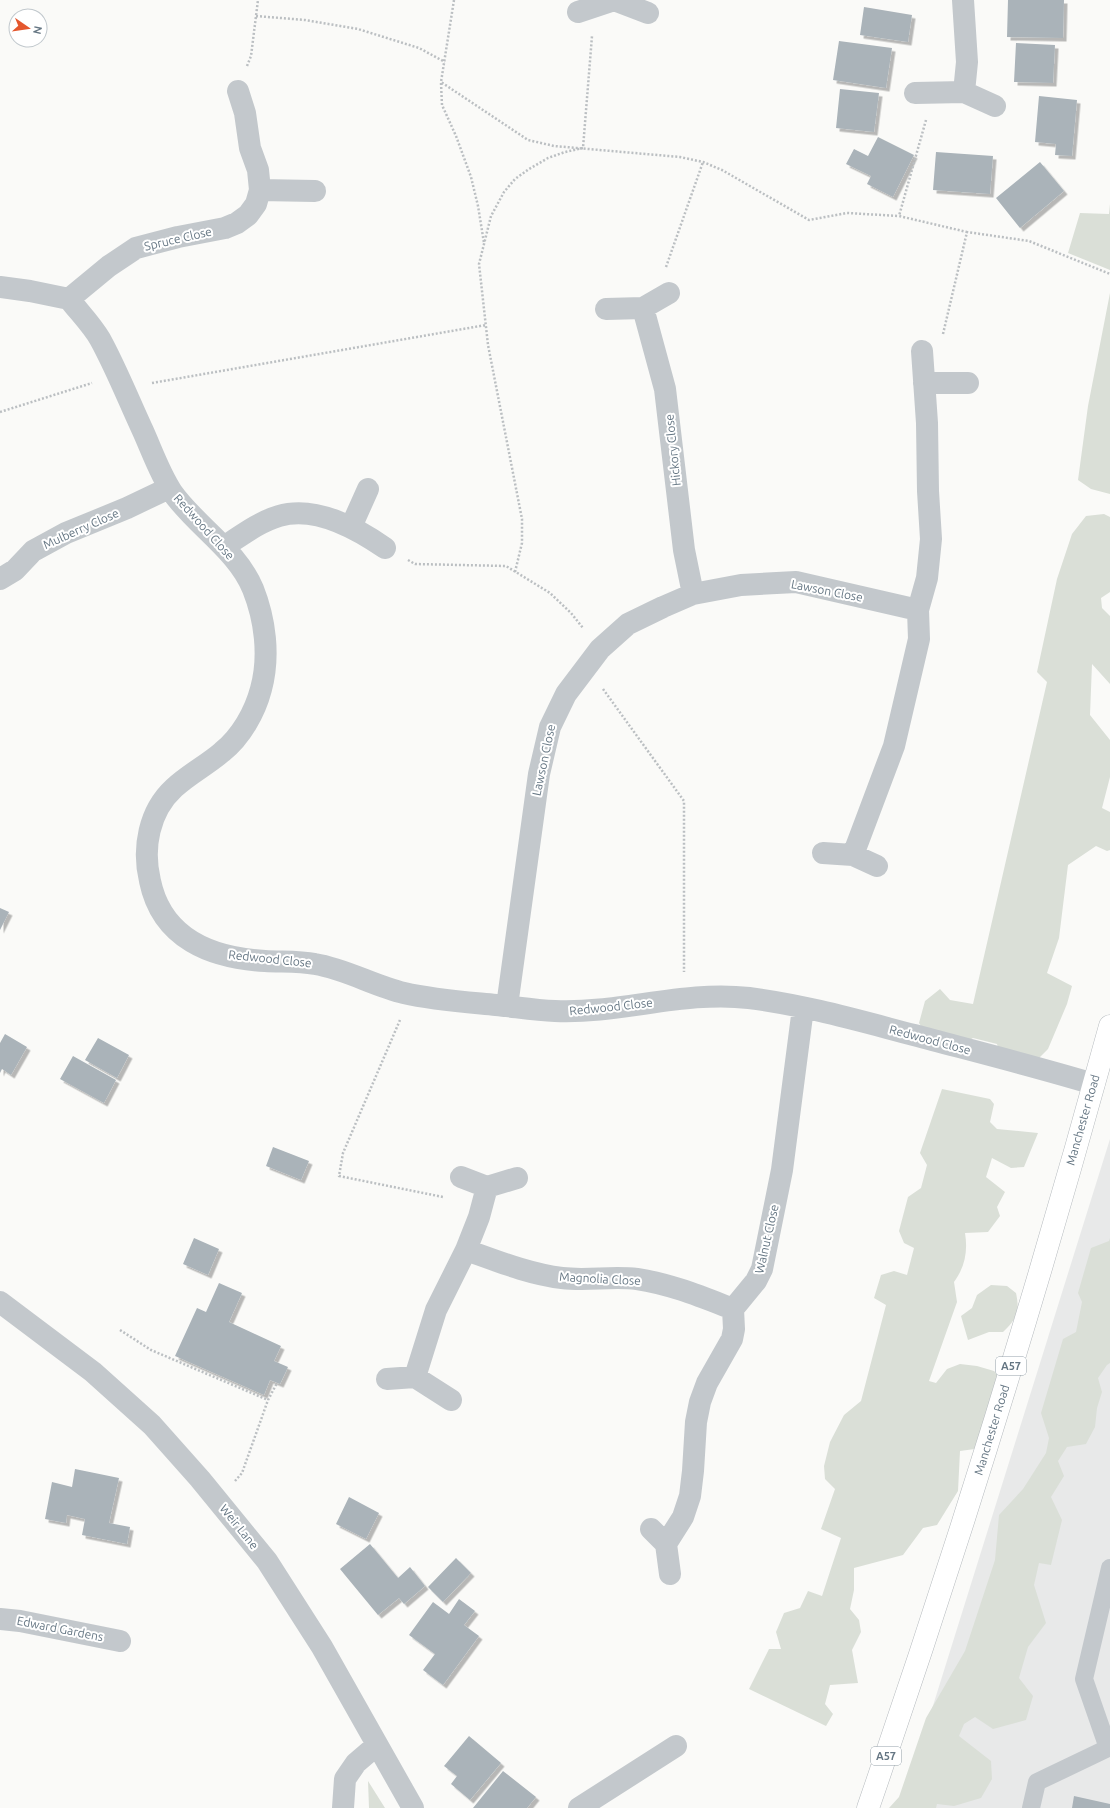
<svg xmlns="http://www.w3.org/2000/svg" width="1110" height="1808" font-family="Ubuntu,sans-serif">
<defs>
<filter id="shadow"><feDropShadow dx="3.5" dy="3.5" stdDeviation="0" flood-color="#0004"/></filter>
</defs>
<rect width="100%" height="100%" fill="#fafaf8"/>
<path fill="#e8e9e9" d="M1110,1139V1808H901Z"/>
<path fill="#dadfd7" d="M1110,204V270L1068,253L1080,213L1109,214Z
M1110,293V494L1091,489L1078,480L1088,406Z
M1104,514L1110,517V592L1101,598L1102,608L1110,616V684L1092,664L1090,715L1110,740V777L1102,808L1110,812V850L1107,851L1096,846L1068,865L1059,938L1047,973L1072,986L1067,1004L1048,1049L1035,1062H1002L997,1044L973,1038L961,1045L927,1035L919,1023L925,1001L940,989L950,1000L973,1004L1047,682L1037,672L1057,579L1072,534L1086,516Z
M942,1089L990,1099L994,1104L990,1122L997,1129L1038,1133L1024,1167L1011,1168L992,1158L986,1177L1005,1192L997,1207L1000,1216L988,1232L965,1233C968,1251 965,1267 954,1282L957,1302L929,1381L936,1383L947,1369L960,1364L977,1366L994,1371L1003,1380L982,1448L960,1451L958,1491L937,1525L923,1528L903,1555L854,1568V1590L850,1609L859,1620L861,1632L852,1650L858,1683L830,1685L825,1704L833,1714L826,1726L749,1689L769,1649H781L776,1632L784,1613L800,1608L808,1591L822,1596L841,1538L821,1529L835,1489L825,1479L824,1466L830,1442L844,1415L861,1401L886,1305L874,1298L881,1275L894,1271L907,1275L914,1248L904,1243L899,1231L908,1197L921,1188L927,1165L920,1153Z
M1110,1238V1363L1107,1365L1098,1378L1102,1392L1097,1408L1095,1427L1086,1444L1067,1447L1058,1461L1064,1476L1051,1497L1062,1520L1051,1565L1039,1563L1034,1585L1046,1623L1028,1647L1019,1678L1033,1696L1026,1720L993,1729L975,1717L964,1724L959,1736L991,1761L992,1779L981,1798L954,1806L937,1804L936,1808H889L899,1797L926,1718L965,1651L995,1560L999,1515L1023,1489L1046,1453L1049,1438L1041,1413L1063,1339L1076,1332L1082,1302L1078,1293L1091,1248L1109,1241Z
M991,1285L1007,1286L1016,1293C1020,1311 1017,1319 1003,1332H989L968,1340L961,1316L972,1308L977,1295Z
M368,1781L385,1808H369Z"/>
<path fill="#aab3b9" filter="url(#shadow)" d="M1008,0H1064L1063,38L1007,37Z
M864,7L912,15L908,42L860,35Z
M839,41L892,48L886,88L833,80Z
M1016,43L1055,45L1053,83L1014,82Z
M840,89L879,93L874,132L836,128Z
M1039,96L1077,100L1072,156L1055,155L1056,144L1035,142Z
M878,137L914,155L893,197L867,184L871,176L846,164L854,149L868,156Z
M936,152L993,156L990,194L933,190Z
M1040,162L1064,191L1020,228L996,198Z
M0,908L9,912L0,930Z
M5,1034L27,1047L11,1075L2,1069L0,1073V1043Z
M98,1038L129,1055L117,1078L85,1060Z
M73,1056L116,1080L104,1103L60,1079Z
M273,1147L309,1161L301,1180L266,1166Z
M194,1238L219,1249L208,1275L183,1264Z
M219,1283L242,1293L229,1322L281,1346L274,1361L288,1367L280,1384L270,1380L264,1395L175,1356L197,1308L206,1312Z
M75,1469L119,1478L109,1523L130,1527L127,1544L82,1535L85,1519L67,1515L66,1523L45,1519L52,1482L72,1487Z
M349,1497L379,1513L366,1539L336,1524Z
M370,1544L398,1578L410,1567L425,1586L404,1604L399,1598L378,1615L340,1569Z
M456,1558L471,1573L443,1602L428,1587Z
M459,1599L475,1611L464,1625L479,1636L443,1685L423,1670L435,1654L409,1635L433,1602L449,1614Z
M469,1736L501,1763L470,1800L451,1784L457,1776L444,1766Z
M503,1771L536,1797L527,1808H473Z
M1074,1796L1110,1804V1808H1072Z"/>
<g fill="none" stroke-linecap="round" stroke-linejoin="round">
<g stroke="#b5babe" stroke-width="23">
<path id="primary" d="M868,1808C957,1550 1038,1289 1110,1026"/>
</g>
<path stroke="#bbbfc2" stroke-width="2.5" stroke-dasharray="2 2" stroke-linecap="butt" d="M454,0L441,82L528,140L554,146L680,157L703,162L722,170L809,220L847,213L899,216
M256,16L305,20L358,29L419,48L445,62
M247,66L251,56L258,0
M441,83L442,105L456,136L471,177L478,206L484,243
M926,120L899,216L967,232
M666,267L703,162
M943,334L967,232L1029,241L1110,274
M152,383L486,325
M0,412L92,383
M408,560L415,564L506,566L550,593L571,613L583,628
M515,572L522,543V519L488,345L479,264L491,216L504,192L515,179L529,169L548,158L565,152L583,148L592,36
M603,689L684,801V972
M400,1020L343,1153L339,1176L443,1197
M120,1330L151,1350L268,1400
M235,1481L242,1473L268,1400L277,1383"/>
<path stroke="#c3c8cc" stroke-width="18" d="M1031,1808L1037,1782L1108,1748L1084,1679L1110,1568"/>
<path stroke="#c3c8cc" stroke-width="22" d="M963,0L967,62L964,92
M578,12L614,0L648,13
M915,93L964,92L995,106
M260,190L315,191
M0,287L30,291L69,299C79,312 92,325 100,339C116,368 129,401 143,431C152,451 160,474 172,492C196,526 237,550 253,589C265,619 270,656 261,689C255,712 241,737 222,752C207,765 189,774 174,788C149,811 142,848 150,881C162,939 211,958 265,961C282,962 299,961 315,964C346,969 374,986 404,993C434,1000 465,1002 496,1005C516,1007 535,1010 555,1011C620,1014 684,990 749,998C805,1005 860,1021 914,1035C974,1051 1034,1066 1094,1084
M69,299L109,266L136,248L178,237L225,228L237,223L248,215L256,204L260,190L258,170L250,148L245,113L238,91
M643,308L665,389L684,550L693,594
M606,309L643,308L669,293
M924,383H968
M351,527L368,489
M225,546C242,535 259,522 279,516C315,505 356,528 385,548
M0,579L15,570L33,551L66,533L127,508L169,488
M823,853L853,855L877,866
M853,855L894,746L919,639L918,610L927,578L931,539L928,491L927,423L922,351
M507,1006L539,774L550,727L566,694L600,649L628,624L663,607L693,594L741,585L796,582L918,610
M461,1177L487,1187L517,1178
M466,1250C497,1261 529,1274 562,1278C587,1281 612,1276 637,1279C671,1284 702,1297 733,1309
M0,1302L93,1372L152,1425L200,1479L267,1561L322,1647L413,1808
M415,1377L436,1310L466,1250L479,1217L487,1187
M387,1379L415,1377L451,1400
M651,1529L666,1544L670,1574
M666,1544L683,1517L690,1496L693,1471L696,1422L700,1402L707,1383L732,1339L734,1329L733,1309L756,1281L762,1269L782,1170L803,1008
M0,1619L20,1621L120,1641
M343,1808L345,1779L356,1763L377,1745
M579,1808L676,1746"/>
<use href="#primary" stroke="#fff" stroke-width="22"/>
</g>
<g text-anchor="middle" stroke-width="4" stroke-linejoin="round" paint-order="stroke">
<g fill="#fff" stroke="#939fa8" stroke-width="1">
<rect x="996" y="1357" width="30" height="18" rx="3"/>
<rect x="871" y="1747" width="30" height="18" rx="3"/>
</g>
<g font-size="11" font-weight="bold" fill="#657683">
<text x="1011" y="1370">A57</text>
<text x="886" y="1760">A57</text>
</g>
<g font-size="12" fill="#657683" stroke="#fff">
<text transform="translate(178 239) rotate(-13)" y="4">Spruce Close</text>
<text transform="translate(673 450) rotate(-96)" y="4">Hickory Close</text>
<text transform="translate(204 527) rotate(48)" y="4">Redwood Close</text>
<text transform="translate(81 529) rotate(-24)" y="4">Mulberry Close</text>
<text transform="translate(827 591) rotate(11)" y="4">Lawson Close</text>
<text transform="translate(544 760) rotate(-78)" y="4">Lawson Close</text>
<text transform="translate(270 959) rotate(6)" y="4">Redwood Close</text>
<text transform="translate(611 1007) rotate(-6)" y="4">Redwood Close</text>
<text transform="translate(930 1040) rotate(15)" y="4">Redwood Close</text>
<text transform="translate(1083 1120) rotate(-74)" y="4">Manchester Road</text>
<text transform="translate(767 1239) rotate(-77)" y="4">Walnut Close</text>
<text transform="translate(600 1279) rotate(3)" y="4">Magnolia Close</text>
<text transform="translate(992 1430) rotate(-73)" y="4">Manchester Road</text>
<text transform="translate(239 1527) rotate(51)" y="4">Weir Lane</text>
<text transform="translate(60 1629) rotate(11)" y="4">Edward Gardens</text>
</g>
</g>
<g transform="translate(28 28) rotate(103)"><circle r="19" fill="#ffffff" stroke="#c1c8cd"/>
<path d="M0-3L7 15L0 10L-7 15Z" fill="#e4572e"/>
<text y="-6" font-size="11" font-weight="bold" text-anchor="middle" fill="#657683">N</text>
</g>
</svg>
